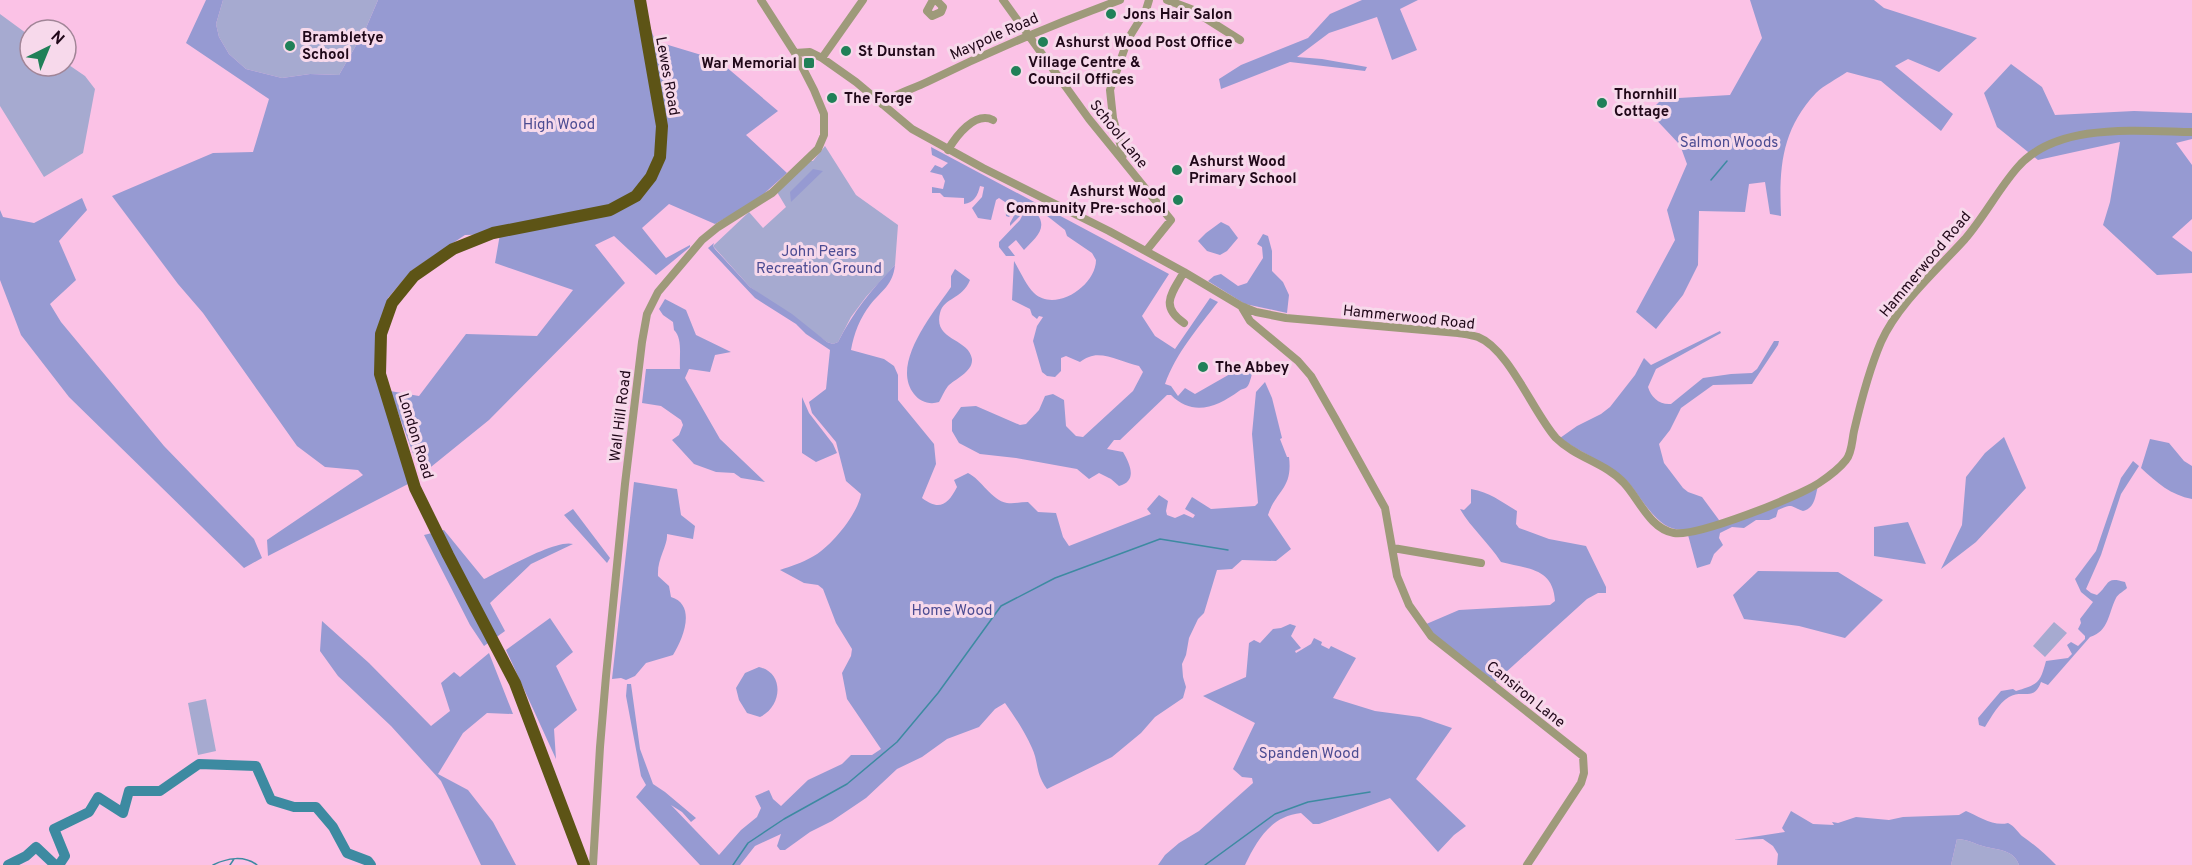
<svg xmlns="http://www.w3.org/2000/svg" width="2192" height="865" font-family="Overpass,sans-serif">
<rect width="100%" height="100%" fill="#fbc2e6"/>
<path fill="#a6aad0" d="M223,0H378L366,28L339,75L310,74L282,78L246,69L229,54L219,37L216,24Z
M0,14L30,36V66H66V63L85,76L95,89L83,153L44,177L0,106Z
M825,146L856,195L898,225L895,265L866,297L851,317L838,342L833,344L827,342L750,287L713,246L749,212L763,228L786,207L777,192L808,161H813Z
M2054,622L2067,633L2045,657L2033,646Z
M206,699L216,751L198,755L188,703Z
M1957,839C1971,840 1974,844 1986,847C1999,850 2014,850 2019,865H1951Z"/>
<path fill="#969ad2" d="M206,0H223L216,24L219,37L229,54L246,69L282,78L310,74L339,75L366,28L378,0H641L655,41L718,60L778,111L746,135L787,173L757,200L715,224L669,204L642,228L666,258L690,245V247L656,275L614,236L595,245L625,283L489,420L421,475L390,391L419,396L466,334L537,336L573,290L495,263L500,234L465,235L411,271L388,298L375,344L410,483L268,556L267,540L363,475L358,470L325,467L297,446L203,313L178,284L112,196L213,153L253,152L269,99L186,43Z
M1362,0H1418L1400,9L1417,50L1392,60L1377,17L1329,33L1297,57L1322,59L1367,67L1365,71L1290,62L1221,89L1219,79L1241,65L1308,38L1330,14Z
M1750,0H1874L1884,8L1977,38L1939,72L1908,59L1895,66L1953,114L1941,131L1881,81L1847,72C1837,79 1824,85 1816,93C1781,130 1779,169 1781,216L1770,214L1765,182L1749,184L1745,212L1699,211L1698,265L1683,295L1656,329L1636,312L1675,240L1667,210L1687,164L1680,145L1649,112L1662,99L1730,95L1762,38Z
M2011,64L2042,87L2055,115L2134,111L2192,113V139L2176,143L2192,165V219L2172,237L2192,252V273L2157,275L2103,225L2110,202L2120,142L2038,160L1997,127L1984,93Z
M931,147L1169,274L1142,316L1155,336L1175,349L1210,298L1218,302C1198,328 1176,353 1165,384L1171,386L1178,396L1185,388L1195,394L1230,374L1253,369C1252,373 1250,384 1247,387C1245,389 1241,389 1239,391C1217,407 1193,417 1171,395H1167L1120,440H1114L1107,449L1123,452C1130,464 1138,481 1119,486L1111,479L1099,473L1089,479L1077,469L1016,458L980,454L959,443L952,431V420L961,407L976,406L1020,425L1026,424L1039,410L1045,396L1053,394L1064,400L1066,426L1076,436L1083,437L1133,391L1143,372L1139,366C1124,363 1103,351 1089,357C1085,358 1083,360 1080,362L1066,356L1061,358V371L1055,377L1047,376L1042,372L1033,341L1037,326L1043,317L1039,316L1037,319L1032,315L1030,309L1012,300L1014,261C1020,271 1026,285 1034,293C1055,313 1096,286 1096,260L1092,253L1067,236L1065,230L1037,208L1032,214H1037C1049,229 1033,240 1024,250L1016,240L1008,247L1015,256H1006L999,247V242L1020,220L1024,212L1010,226V223L1016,212H1013L1009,217L1006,216L1005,202L999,198L996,200L991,220L978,218L972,208L982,197L984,187L980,186C978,195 974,203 964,204V198L944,197L940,193H932V187L943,189L945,181L942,175L930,172L935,165L942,168L948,163L932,155Z
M813,169L823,171L791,202L790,192Z
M82,198L87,210L59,241L76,280L50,304L61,322L164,446L254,539L262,558L244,568L69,397L21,335L0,280V210L3,217L34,223Z
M1221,222L1229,226L1238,238L1227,251L1220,255L1207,251L1198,241L1206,233Z
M1263,234L1268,236L1272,251V271L1283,282L1289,295L1287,313L1245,304L1208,281L1214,276L1221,274L1238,286L1247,283L1263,258L1262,247L1257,244Z
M714,243L713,246L715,249L750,287L792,314L827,342L833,344L838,342C854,311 871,290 895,265C893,285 882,290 870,305C860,318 854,333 851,350L884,359L894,366L898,375V400L934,444L936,464L922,498C939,511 948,505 957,487L954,480L968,473C982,480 991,500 1007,503C1014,504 1021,502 1028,502L1038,512L1056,513L1063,537L1069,546L1151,514L1147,509L1159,495L1168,501L1166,511L1167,515L1175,518L1184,514L1193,518L1195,515L1185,509L1192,497L1211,509L1255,506L1258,503L1252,434L1256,392L1265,382L1272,398L1282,438L1280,439L1287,457H1289C1293,489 1276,490 1268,515L1291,549L1276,561L1242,560L1232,569L1217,570L1204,613L1198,619L1189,638L1186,655L1182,664L1183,677L1186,687L1183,698L1155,717L1141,733L1112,757L1047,789C1035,773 1039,763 1032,748C1025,732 1015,717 1005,703L995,709L979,727L947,739L922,757L897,769L866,798L832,821L810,832L785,850H780L777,846L781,834L755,846L740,865H700L636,797L646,785L641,776L626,696L627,684H631L640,749L653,784L665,792L696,818L691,822L682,812L671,805L719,855L741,830L757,817L761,808L755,796L769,790L773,799L781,806L808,780L842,764L851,755H872L881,749L847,699L842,673L851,656L852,649L836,623L823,589L818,585L804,583L780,570C791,566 802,563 812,557C830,548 858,514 861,494L846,481L836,442L812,413L809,402L826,389L830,350L806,334L796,324L755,298L708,248Z
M955,269L970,280C962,300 944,297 940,313C933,341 969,338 972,359C973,372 955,379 948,386C944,391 942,397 939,402C930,405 920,402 914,394C890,364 934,312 951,287V276Z
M665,299L686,310L696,335L731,352L715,355L710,372L689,369L685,378L720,439L765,482L741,478L734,473L716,472L694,464L672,440L679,435L683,425L681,420L661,406L642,403L646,369H680C679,356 683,339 674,330L673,322L663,315L659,309Z
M1720,331L1721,333L1656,369L1648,387C1651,397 1659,405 1671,404L1703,378L1731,374L1752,373L1757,369L1774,341H1779L1778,345L1752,384L1713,385L1681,408L1670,430L1659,444L1664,463L1683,488L1688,492L1702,497L1719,520L1718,523C1675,534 1667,535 1640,498C1635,491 1630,483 1623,477C1604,462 1580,452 1560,438L1577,426L1601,414L1610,407L1635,375L1644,358L1651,365Z
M802,397L809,413L833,444L837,453L816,462L802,453Z
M2004,437L2026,488L1976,542L1941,569L1962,525L1966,477L1985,453Z
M2150,439L2169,443L2184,461L2192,466V499C2171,495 2157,483 2141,468Z
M2133,461L2139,466L2121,494L2101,555L2086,589L2091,593L2097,595C2110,584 2105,576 2125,582L2127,588C2124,591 2118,594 2116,598C2108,614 2109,631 2090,637L2048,685L2041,682C2034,702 2022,689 2009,697C1998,704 1992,716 1985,727L1979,725L1978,718L2001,691L2013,689L2016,691C2039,684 2040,683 2046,661L2068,658L2072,654L2067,645L2071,642L2078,646L2085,639V636L2078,629L2081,623L2080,619L2093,602L2081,592L2075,579L2096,551L2121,478Z
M634,482L677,489L681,515L695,526L693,539L667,534C668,546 657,558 658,576L669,586L671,597C697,605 683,639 673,655L646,663L635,676L626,680L621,678L612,679Z
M1818,486C1815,497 1815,508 1803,511C1790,506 1793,503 1778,510L1776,517L1769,520H1756L1744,528L1732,527L1720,533L1719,538L1723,545L1714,554L1710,564L1697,568L1688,535Z
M1471,489C1491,493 1500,501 1517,511L1516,524L1519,528L1549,539L1586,546L1606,587V593H1589H1598L1587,599L1494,683L1432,634L1424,625L1459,610L1550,605L1555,601C1553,567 1527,569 1501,562C1489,543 1471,528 1460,509L1464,510L1471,503Z
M573,509L610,558L607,563L564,515Z
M1908,522L1926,564L1874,556V527Z
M444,530L484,579C503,570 556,539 573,544L531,564L490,603L505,631L484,646L470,625L424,535Z
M1758,571L1838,572L1883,600L1845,638L1799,626L1744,619L1733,595Z
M550,618L573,652L556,666L577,710L554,729L556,759L506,650Z
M322,621L369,663L431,726L450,711L441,683L454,672L460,677L489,653L513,714L487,713L463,733L438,774L468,790L493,822L516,865H481L441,781L391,726L338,676L320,651Z
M1290,624L1296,626L1291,636L1301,648L1295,651L1296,653L1311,644L1314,638L1322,642L1321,645L1329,649L1331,646L1356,658L1333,698L1375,711L1420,717L1452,728L1416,779L1466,826L1454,835L1438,852L1390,798L1319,824H1313L1301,813C1271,816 1257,840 1245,865H1158L1165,855L1179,843L1199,831L1253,783L1252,778L1242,777L1233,769L1255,723L1203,696L1246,677L1249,643L1254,640L1260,643L1273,629L1281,628Z
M759,667C785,673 782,707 760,717L747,713L739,700L736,688L745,673Z
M1791,811L1813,824L1834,825L1832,822L1838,823L1856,817L1889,820L1903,817L1959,815L1966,811C1978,816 1994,827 2008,823C2014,826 2017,831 2022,836C2035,845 2045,854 2056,865H2019C2014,850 1999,850 1986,847C1974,844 1971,840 1957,839L1951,865H1777L1778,854L1773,846L1763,839L1733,840L1785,832L1782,828Z"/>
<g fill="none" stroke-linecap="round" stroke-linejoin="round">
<path stroke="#3d8aa1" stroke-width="1.5" d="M1711,180L1727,161
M213,865C227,858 244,855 257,865
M230,865L234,859
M733,865L748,843L784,819L847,784L897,742L938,693L1001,606L1055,578L1160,539L1228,550
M1205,865L1275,814L1308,802L1370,792"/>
<path stroke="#3d8aa1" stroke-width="10" d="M8,865L26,856L36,847L55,865
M59,865L65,856L54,829L89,812L98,797L123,813L129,791H160L199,764L256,766L271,800L294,807H316L333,827L347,853L368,861L371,865"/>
<path stroke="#9e9a7a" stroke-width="8" d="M933,0L927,11L932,16L941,12L943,7L936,0
M1003,0L1089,119L1171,220L1146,251
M1167,0L1191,9L1240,40
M795,53L810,52L822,58L856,82L912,129L983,168L1109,231L1184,272L1241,306L1256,312L1286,318L1458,333C1464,334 1472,335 1478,337C1509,349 1534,414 1556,438C1576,458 1606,463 1624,483C1639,499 1650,529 1674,533C1697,537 1797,497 1819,483C1828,477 1839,469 1846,460C1852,453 1852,440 1854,431C1861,401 1869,370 1881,342C1898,304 1937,270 1965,239C1984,217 1998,190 2017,168C2056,122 2137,131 2192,132
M822,58L863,0
M882,104C893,94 913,89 927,82C990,51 1054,24 1120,0
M948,150C956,136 975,111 993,120
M1122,159L1123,154L1113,118L1110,90L1128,39L1146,10L1149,0
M1184,272C1172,293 1159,306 1184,323
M1241,306L1250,321L1298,361L1311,376L1335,418L1385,508L1397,576L1409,605L1431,636L1583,756L1584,773L1581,783L1527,865
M1393,548L1481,563
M593,865L600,747L606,676L625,484L642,342L647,314L658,292L702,240L718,227L772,193L818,149L824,135V114L814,90L795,53L761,0"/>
<path stroke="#5d5416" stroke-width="12" d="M584,865L515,683L448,555L415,488L380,374L381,334L392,303L414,276L453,249L493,233L610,210L636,196L651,177L660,157L662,126L640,0"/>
</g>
<g fill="#208058" stroke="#f7d9eb" stroke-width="2">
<circle cx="1111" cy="14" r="6"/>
<circle cx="1043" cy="42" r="6"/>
<circle cx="290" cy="46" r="6"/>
<circle cx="846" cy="51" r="6"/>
<rect x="803" y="57" width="12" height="12" rx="3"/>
<circle cx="1016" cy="71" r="6"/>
<circle cx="832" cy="98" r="6"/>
<circle cx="1602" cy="103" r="6"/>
<circle cx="1177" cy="170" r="6"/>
<circle cx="1178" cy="200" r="6"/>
<circle cx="1203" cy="367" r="6"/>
</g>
<g text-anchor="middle" stroke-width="6" stroke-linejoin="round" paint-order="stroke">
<g font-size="15" font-weight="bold" fill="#200819" stroke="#f7d9eb" text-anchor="start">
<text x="1123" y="19">Jons Hair Salon</text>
<text x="302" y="42">Brambletye<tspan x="302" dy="17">School</tspan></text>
<text x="1055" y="47">Ashurst Wood Post Office</text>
<text x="858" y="56">St Dunstan</text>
<text x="1028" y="67">Village Centre &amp;<tspan x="1028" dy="17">Council Offices</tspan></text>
<text x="797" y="68" text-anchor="end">War Memorial</text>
<text x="1614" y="99">Thornhill<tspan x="1614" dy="17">Cottage</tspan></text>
<text x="844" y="103">The Forge</text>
<text x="1189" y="166">Ashurst Wood<tspan x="1189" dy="17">Primary School</tspan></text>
<text x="1166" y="196" text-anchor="end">Ashurst Wood<tspan x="1166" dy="17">Community Pre-school</tspan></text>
<text x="1215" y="372">The Abbey</text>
</g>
<g font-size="15" fill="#200819" stroke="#f7d9eb">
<text transform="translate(994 36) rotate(-24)" y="5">Maypole Road</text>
<text transform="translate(668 76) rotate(80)" y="5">Lewes Road</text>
<text transform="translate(1119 134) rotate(51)" y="5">School Lane</text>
<text transform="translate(1925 264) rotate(-50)" y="5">Hammerwood Road</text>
<text transform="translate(1409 317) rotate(6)" y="5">Hammerwood Road</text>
<text transform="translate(620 416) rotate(-83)" y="5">Wall Hill Road</text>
<text transform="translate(416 436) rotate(73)" y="5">London Road</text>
<text transform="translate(1526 694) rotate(39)" y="5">Cansiron Lane</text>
</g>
<g font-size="15" fill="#4c4c92" stroke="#f7d9eb">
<text x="559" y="129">High Wood</text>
<text x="1729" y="147">Salmon Woods</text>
<text x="819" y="256">John Pears<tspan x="819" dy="17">Recreation Ground</tspan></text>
<text x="952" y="615">Home Wood</text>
<text x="1309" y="758">Spanden Wood</text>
</g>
</g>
<g transform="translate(48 48) rotate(43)"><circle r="28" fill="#f7d9eb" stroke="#a18597" stroke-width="1.5"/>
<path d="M0-4.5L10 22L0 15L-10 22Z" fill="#208058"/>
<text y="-9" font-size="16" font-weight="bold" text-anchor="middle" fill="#200819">N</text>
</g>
</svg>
